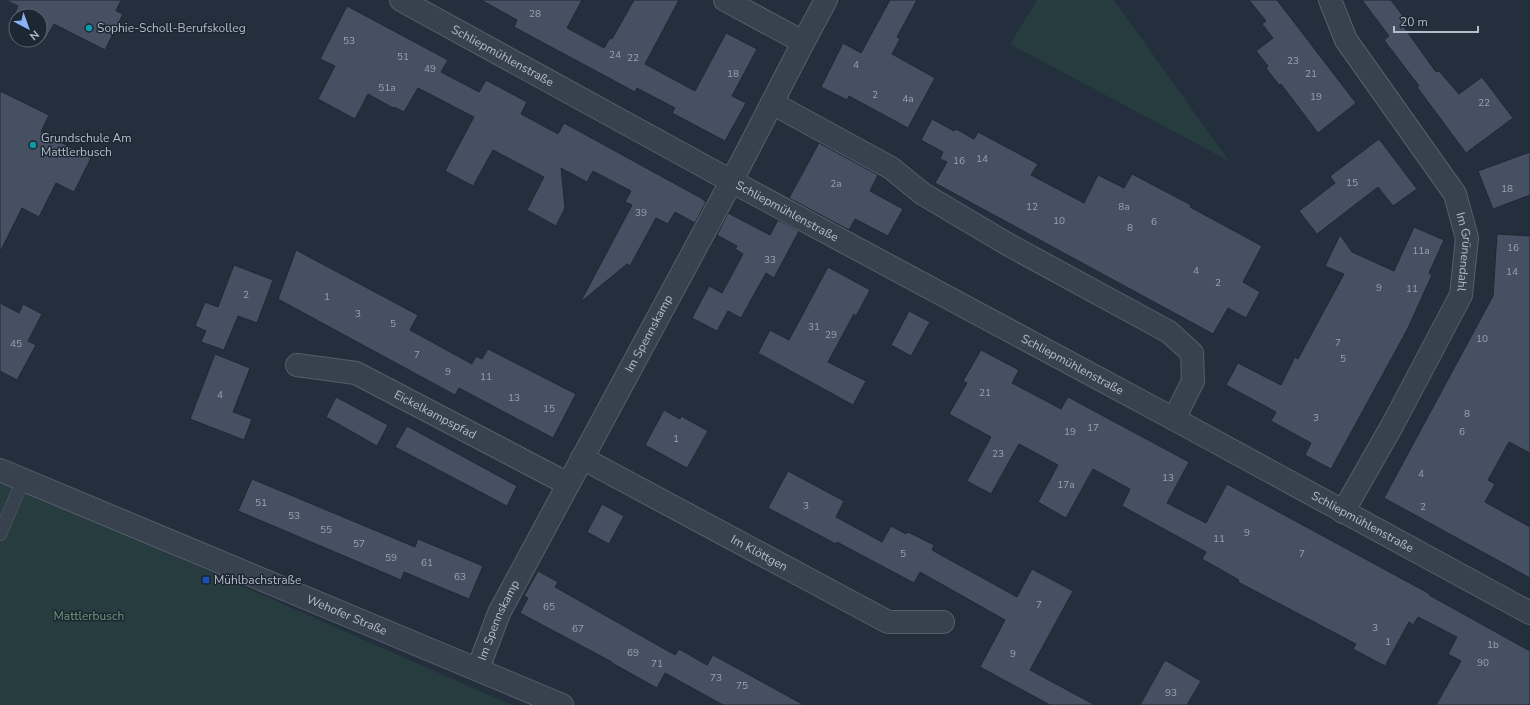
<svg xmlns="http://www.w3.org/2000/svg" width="1530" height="705" font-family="'Nunito Sans',sans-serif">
<rect width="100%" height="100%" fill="#242f3e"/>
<path fill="#263c3f" d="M1037,0H1114L1229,161L1010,44Z
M0,479L511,705H0Z"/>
<path fill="#455162" stroke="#1f2835" d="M6,0H121L116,11L123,14L105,50L54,24L45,40L40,37V16H16V25L14,24V15L18,6Z
M481,0H582L567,28L604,48L610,38L612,39L634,0H679L645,64L695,91L726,33L757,49L732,96L746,103L725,141L672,113L675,108L637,88L635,92L514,27L517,20Z
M890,0H917L897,37L900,39L892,54L935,78L908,128L849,96L847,100L821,87L843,43L861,53Z
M1249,0H1277L1356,103L1318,133L1281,84L1279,85L1266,68L1268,66L1256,51L1273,38L1262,24L1266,21Z
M1362,0H1391L1408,23L1403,26L1436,72L1439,71L1459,94L1482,77L1513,118L1466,153L1417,87L1419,86L1384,40L1389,36Z
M347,6L448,60L441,72L479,92L486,80L527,102L521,114L558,134L564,123L701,198L706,202L695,223L675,212L668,224L656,218L630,266L627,264L582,301H581L632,205L625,202L631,191L593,171L587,182L561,168L565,208L556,226L527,210L544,177L493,150L473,186L445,171L474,117L418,88L404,112L394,107L393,108L368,94L355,119L318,99L335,66L320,59Z
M0,91L49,115L41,132L91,158L74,192L56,183L39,217L22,208L0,252Z
M932,119L954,131L956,129L974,139L978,132L1038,164L1031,175L1084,203L1098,175L1124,188L1132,174L1191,205L1190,207L1262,246L1243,282L1260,292L1246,318L1228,308L1213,334L935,183L947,162L940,159L943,152L921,140Z
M1379,139L1417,189L1393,206L1378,187L1317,234L1299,211L1335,183L1330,176Z
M819,143L878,175L870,191L903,209L888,236L855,219L849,230L789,198Z
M1530,152V195L1493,209L1478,171Z
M728,213L770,235L778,220L799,231L774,278L766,273L741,318L728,311L717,331L692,318L709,286L722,293L743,254L735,249L737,246L717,235Z
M1414,227L1444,240L1429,273L1432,275L1407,330L1331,469L1305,455L1311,443L1271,421L1276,412L1226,385L1238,363L1281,385L1295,357L1298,359L1344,274L1325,266L1340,235L1352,252L1394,271Z
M1497,234L1530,236V453L1509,442L1488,480L1495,484L1485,502L1530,527V578L1384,498L1493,296Z
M296,250L418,315L410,330L472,364L476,356L482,359L488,349L576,394L553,438L459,388L455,395L278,299Z
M234,265L273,280L257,323L238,316L224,350L201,342L206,331L195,326L205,302L218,307Z
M828,267L870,290L856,316L854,314L828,362L866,381L853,405L758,353L770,330L789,340Z
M0,303L19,313L23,304L42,314L28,341L36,345L17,380L0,371Z
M909,311L930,322L911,356L891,345Z
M981,350L1019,370L1012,383L1061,409L1068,397L1189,462L1167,503L1206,523L1227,484L1430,594L1429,595L1530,651V705H1436L1461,661L1448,654L1457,637L1418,617L1413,625L1409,622L1385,666L1353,649L1356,644L1238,582L1239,580L1202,559L1206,552L1122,506L1130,489L1093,469L1066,518L1038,502L1058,465L1019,444L991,494L967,481L991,437L949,414L967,383L963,381Z
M215,354L250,368L233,412L252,419L244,440L190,419Z
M336,397L388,425L377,446L326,417Z
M664,410L680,419L681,416L708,431L687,468L645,445Z
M407,426L517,486L507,506L395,447Z
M788,471L844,501L836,517L882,542L891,526L906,534L908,532L934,545L932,550L1017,597L1032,569L1073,591L1030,670L1095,705H1050L980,667L1005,620L920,572L914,583L837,542L836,544L768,508Z
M252,479L415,547L418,539L483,566L469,599L404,572L401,580L238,511Z
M602,504L624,516L609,544L587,532Z
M538,571L558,582L555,587L675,655L679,649L707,665L713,655L804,705H723L665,673L657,688L612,663V662L520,613L528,598L524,596Z
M1165,660L1201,681L1187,705H1140Z"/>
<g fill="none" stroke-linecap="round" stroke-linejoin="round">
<g stroke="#565f6c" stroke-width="14">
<path id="service" d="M0,534L23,480"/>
</g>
<g stroke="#565f6c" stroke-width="24">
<g id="minor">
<path id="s1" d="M401,0L731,181L1174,419L1530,613"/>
<path d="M725,0L803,42"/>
<path id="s2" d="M1330,0L1346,40L1455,194L1467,238L1461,295L1393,424L1343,512"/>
<path d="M772,103L891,168L923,194L1009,245L1169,332L1192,353L1193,381L1174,419"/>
<path id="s3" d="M297,365L356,373L568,484"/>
<path id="s4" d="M582,458L888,622H943"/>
<path id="s5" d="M478,669L499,613C575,469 653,326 731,182C763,122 793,60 826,0"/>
</g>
</g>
<g stroke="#565f6c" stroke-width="24">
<g id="tertiary">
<path id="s6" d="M0,470L562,705"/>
</g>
</g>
<use href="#service" stroke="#38414e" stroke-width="13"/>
<use href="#minor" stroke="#38414e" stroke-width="22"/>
<use href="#tertiary" stroke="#38414e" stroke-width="22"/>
</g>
<g fill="#0f9aa8" stroke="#1d2633" stroke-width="1.5">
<circle cx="89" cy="28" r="4"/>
<circle cx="33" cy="145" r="4"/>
</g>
<rect fill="#1a4fb4" stroke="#1d2633" stroke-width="1.5" x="202" y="576" width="8" height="8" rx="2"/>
<g text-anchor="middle" stroke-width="3" stroke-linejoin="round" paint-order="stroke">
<g font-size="10" fill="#98a1af">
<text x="535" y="17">28</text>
<text x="349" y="44">53</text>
<text x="615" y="58">24</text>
<text x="403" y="60">51</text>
<text x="633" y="61">22</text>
<text x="1293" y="64">23</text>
<text x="856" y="68">4</text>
<text x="430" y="72">49</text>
<text x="733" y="77">18</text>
<text x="1311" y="77">21</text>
<text x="387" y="91">51a</text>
<text x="875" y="98">2</text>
<text x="1316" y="100">19</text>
<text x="908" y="102">4a</text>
<text x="1484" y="106">22</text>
<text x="982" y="162">14</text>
<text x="959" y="164">16</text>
<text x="1352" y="186">15</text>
<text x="836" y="187">2a</text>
<text x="1507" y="192">18</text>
<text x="1032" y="210">12</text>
<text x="1124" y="210">8a</text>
<text x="641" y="216">39</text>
<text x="1059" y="224">10</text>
<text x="1154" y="225">6</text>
<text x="1130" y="231">8</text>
<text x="1513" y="251">16</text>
<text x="1421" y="254">11a</text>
<text x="770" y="263">33</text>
<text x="1196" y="274">4</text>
<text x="1512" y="275">14</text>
<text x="1218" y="286">2</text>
<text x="1379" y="291">9</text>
<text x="1412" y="292">11</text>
<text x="246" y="298">2</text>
<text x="327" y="300">1</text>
<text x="358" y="317">3</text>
<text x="393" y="327">5</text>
<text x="814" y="330">31</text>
<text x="831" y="338">29</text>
<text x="1482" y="342">10</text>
<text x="1338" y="346">7</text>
<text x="16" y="347">45</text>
<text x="417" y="358">7</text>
<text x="1343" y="362">5</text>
<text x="448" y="375">9</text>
<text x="486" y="380">11</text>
<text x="985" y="396">21</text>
<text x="220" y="398">4</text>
<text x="514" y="401">13</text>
<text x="549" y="412">15</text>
<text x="1467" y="417">8</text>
<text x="1316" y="421">3</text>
<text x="1093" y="431">17</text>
<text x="1070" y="435">19</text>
<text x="1462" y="435">6</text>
<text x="676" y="442">1</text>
<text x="998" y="457">23</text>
<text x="1421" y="477">4</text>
<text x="1168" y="481">13</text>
<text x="1066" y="488">17a</text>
<text x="261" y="506">51</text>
<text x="806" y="509">3</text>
<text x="1423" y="510">2</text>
<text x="294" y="519">53</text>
<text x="326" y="533">55</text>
<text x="1247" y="536">9</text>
<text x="1219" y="542">11</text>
<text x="359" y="547">57</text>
<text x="903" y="557">5</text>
<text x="1302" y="557">7</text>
<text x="391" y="561">59</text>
<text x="427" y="566">61</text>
<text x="460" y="580">63</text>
<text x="1039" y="608">7</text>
<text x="549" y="610">65</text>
<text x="1375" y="631">3</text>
<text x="578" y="632">67</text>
<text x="1388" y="645">1</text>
<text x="1493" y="648">1b</text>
<text x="633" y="656">69</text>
<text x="1013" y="657">9</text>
<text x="1483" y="666">90</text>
<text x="657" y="667">71</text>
<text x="716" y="681">73</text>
<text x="742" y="689">75</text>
<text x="1171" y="696">93</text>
</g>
<g font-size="12" fill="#b4bcc9" stroke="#1d2633" text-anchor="start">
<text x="97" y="32">Sophie-Scholl-Berufskolleg</text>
<text x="41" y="142">Grundschule Am<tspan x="41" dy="14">Mattlerbusch</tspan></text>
<text x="214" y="584">Mühlbachstraße</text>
</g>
<g font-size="12" fill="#b4bcc9" stroke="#1d2633">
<text dy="4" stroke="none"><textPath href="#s1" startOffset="116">Schliepmühlenstraße</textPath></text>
<text dy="4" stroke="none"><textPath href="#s1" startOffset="440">Schliepmühlenstraße</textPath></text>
<text dy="4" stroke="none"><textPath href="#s2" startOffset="291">Im Grünendahl</textPath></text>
<text dy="4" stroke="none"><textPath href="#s5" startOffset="377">Im Spennskamp</textPath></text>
<text dy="4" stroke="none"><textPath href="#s1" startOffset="764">Schliepmühlenstraße</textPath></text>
<text dy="4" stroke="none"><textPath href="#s3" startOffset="149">Eickelkampspfad</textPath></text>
<text dy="4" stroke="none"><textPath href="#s1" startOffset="1094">Schliepmühlenstraße</textPath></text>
<text dy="4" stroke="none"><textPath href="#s4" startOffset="201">Im Klöttgen</textPath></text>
<text dy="4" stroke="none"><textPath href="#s6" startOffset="376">Wehofer Straße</textPath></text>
<text dy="4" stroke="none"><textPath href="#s5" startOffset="53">Im Spennskamp</textPath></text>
</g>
<g font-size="12" fill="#6b9a76" stroke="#1d2633">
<text x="89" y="620">Mattlerbusch</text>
</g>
</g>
<g transform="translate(28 28) rotate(139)"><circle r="19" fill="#1d2633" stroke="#59626f"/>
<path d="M0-3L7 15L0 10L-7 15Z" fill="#8ab4f8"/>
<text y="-6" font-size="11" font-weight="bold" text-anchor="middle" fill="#b4bcc9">N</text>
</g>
<path d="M1394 26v6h84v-6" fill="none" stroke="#b4bcc9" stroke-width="2"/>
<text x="1400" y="26" font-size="12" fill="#b4bcc9" stroke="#1d2633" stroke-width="3" paint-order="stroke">20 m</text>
</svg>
